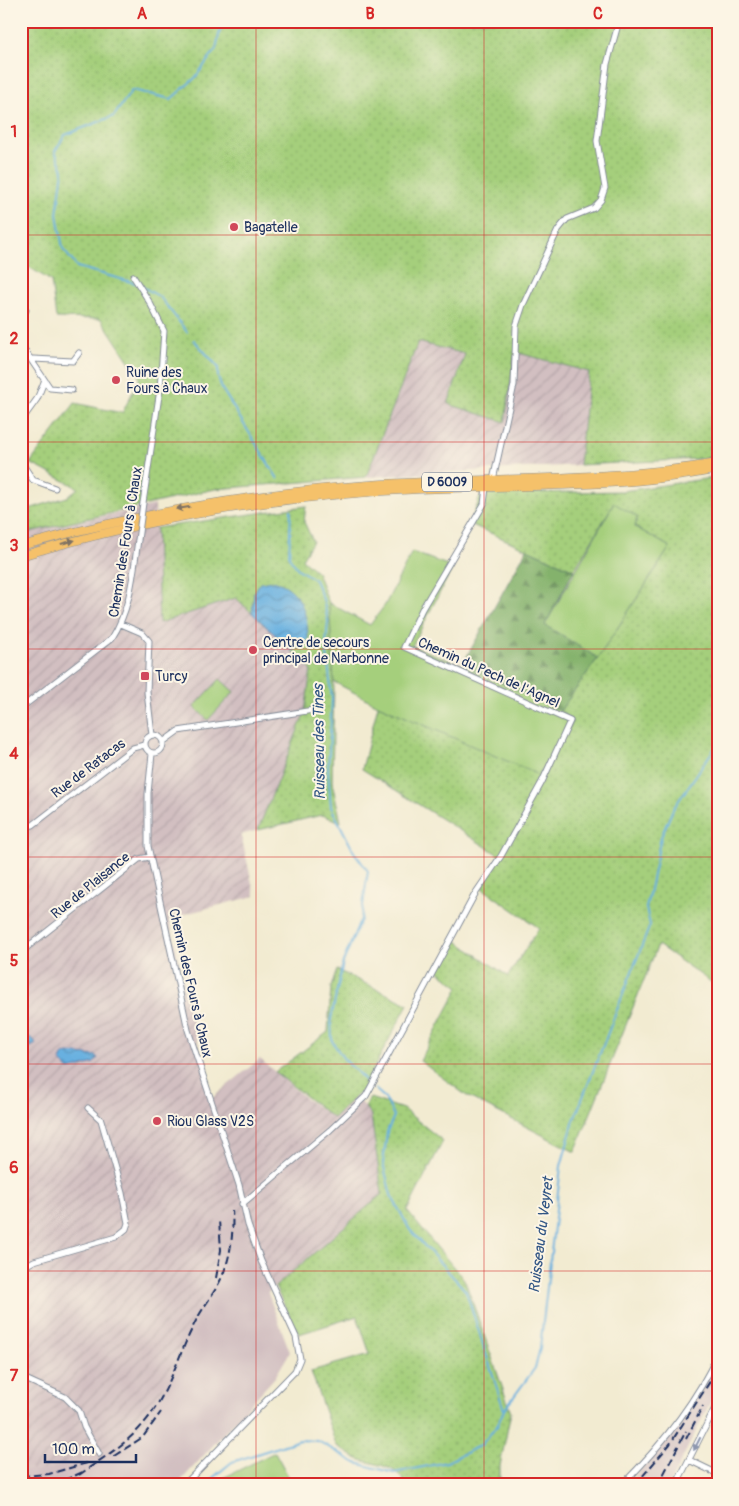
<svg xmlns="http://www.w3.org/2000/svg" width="739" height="1506" font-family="Pangolin,sans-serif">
<defs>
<pattern id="industrial-furrows" width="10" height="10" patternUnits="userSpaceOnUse" patternTransform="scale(1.25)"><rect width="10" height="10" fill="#d2bfc1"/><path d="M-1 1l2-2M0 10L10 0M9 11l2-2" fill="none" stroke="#b4a4a8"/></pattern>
<pattern id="grass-dots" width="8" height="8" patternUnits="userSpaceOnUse" patternTransform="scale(1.25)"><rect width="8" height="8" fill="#a5cf7c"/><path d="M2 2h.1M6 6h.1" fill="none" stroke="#8db26e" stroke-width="1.8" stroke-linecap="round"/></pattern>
<pattern id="forest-firs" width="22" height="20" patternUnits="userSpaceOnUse" patternTransform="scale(1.25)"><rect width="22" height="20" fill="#84b26c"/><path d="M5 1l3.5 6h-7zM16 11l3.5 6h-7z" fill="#6b915c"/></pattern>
<pattern id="water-waves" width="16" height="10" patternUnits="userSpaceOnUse" patternTransform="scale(1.25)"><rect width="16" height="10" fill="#68b0e0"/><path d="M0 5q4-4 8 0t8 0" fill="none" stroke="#5590b9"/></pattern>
</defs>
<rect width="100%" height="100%" fill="#fcf5e5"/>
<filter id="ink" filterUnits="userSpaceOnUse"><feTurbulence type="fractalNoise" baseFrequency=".02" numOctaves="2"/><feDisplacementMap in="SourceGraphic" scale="10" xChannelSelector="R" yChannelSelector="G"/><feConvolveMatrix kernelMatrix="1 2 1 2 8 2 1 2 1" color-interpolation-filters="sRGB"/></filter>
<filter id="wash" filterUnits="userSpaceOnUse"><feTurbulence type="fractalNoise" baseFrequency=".0096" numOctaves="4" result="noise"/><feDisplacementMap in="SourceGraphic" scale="20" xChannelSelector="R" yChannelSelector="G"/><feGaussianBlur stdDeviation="1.12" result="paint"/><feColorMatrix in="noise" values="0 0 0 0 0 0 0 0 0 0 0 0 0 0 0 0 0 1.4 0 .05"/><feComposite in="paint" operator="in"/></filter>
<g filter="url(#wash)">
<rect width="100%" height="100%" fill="#f2ebd1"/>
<path fill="url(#industrial-furrows)" d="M418,342L465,354L505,421L515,352L589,372L579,465L366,477Z
M155,505L159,622L236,598L311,669L305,712L258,830L241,835L255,896L169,918L211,1099L260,1059L305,1098L333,1118L356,1095L371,1115L382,1194L267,1293L235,1206L217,1218L213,1273L155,1405L140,1426L104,1452L44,1470L21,1468V534Z"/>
<path fill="#d2bfc1" d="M235,1206L290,1352L275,1377L177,1485H21V1468L44,1470L104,1452L140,1426L155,1405L213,1273L216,1218Z
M718,1358V1387L669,1485H627L675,1430Z"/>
<path fill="url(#grass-dots)" stroke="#607f6d" d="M21,21H718V458L579,465L589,372L515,352L505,422L448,404L465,354L418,342L366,477L215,489L21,534V504L26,510L67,497L78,488L30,463L75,403L122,413L140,378L101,319L56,318L51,281L21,262Z
M718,477V987L658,945L575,1152L467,1096L420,1061L459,987L438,971L455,940L508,976L539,928L482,888L499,855L362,769L378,705L539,774L573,722L560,711L598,658L670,547L635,527L614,503L574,570L470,524L481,494L623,491Z
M306,506L304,522L313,541L302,559L317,572L329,603L334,682L332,782L341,822L322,815L258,830L305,712L311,669L236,598L159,623L156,528Z
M337,970L408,1004L362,1090L333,1118L275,1072L328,1032L331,987Z
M370,1098L403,1109L443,1141L407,1211L465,1281L511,1412L500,1466V1485H405C400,1466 376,1465 361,1460C352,1457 344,1450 336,1445L311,1371L370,1354L357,1316L299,1334L275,1287L382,1194L371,1115L365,1107Z"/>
<path fill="url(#forest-firs)" stroke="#507065" d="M527,549L574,570L545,625L598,658L560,711L462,665Z"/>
<path fill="#a5cf7c" stroke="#607f6d" d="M614,503L637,517L635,527L670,547L598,658L545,625Z
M412,552L453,567L412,646L462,665L560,711L573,722L539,775L378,705L334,682L329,603L370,625L385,605Z
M220,679L234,692L208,720L194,707Z
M275,1452L293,1485H209Z"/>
<path fill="url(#water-waves)" stroke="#42709f" d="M272,581C300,586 308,614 308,639L302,646L292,651L252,613L254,593L260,583Z
M21,1032L34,1040L36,1044L22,1052Z
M68,1053L96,1056L98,1058L94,1063L69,1070L60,1061L62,1056Z"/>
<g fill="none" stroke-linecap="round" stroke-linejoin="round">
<path stroke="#68b0e0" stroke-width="2" d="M135,283L77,267L63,249L57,214L63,170L55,151L65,135L114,116L132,90L171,99L195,78L216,49L222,21
M141,286L160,297L187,332
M194,340L218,367V377L222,389L278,479
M291,510L289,557L298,569L315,580L323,599L328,621L326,644L332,699L328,770L331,807L354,852L368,871L361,919L343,962L331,1019L332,1041L343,1058L365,1080
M375,1089L385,1098L394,1116L387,1132L383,1163L391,1195L410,1230L466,1291L504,1410
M204,1485L232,1462L300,1440L318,1441L356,1463L394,1473L447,1462L481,1445L497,1426L504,1410L535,1368L540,1348L561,1166L574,1120L650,925L646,908L661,837L673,809L718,743"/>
</g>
</g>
<g filter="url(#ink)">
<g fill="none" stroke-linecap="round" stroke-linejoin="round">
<g stroke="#868d98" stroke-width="7">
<path id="minor" d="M133,276L150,303L164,331L160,389L143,503
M21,309L26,310
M21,345L50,388L72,390
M33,359L73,361L79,353
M21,421L37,399L44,382
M21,462L33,480L55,488
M121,624L142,633L149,641L147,692L152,735
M21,708L112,638C131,608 133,574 138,540
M145 744a9 9 0 1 1 18 0a9 9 0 1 1-18 0Z
M163,742L178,731L320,709
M152,754L148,793V846L188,1030L239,1185L248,1225L261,1261L296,1337L300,1359L295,1371L184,1485
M21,823L28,826L33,825L133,748L144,745
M21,952L139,859L150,857
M242,1204L330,1130L366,1096L475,894L501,856L542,782L570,721L404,647L422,609L484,504L486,487L493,480L514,385L516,326L523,305L558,230L567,219L594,208L601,200L605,188L597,141L607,64L619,21
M21,1250L25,1266
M21,1272L25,1266L34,1261L116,1237L126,1229L128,1223L122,1193L101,1120L88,1108
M21,1377L65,1397L79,1411L84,1427L99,1454
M689,1460L718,1474
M622,1485C660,1447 696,1403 718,1354
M676,1485L718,1402"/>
</g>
<g stroke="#868d98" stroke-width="9">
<path id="primary" d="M21,546C139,513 260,492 382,484C494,477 607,482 718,463
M21,556C151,517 284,495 420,489C518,485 621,489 718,469"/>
</g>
<use href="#minor" stroke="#fff" stroke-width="5"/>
<use href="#primary" stroke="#f5c16b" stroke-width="8"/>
<path stroke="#1b2f5e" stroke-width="2" stroke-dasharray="8 4" stroke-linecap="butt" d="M216,1278L221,1250L219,1220
M686,1439L703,1406
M114,1456L143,1437L161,1412
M79,1475C101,1459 127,1444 144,1423C168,1395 176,1361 192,1329C198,1315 207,1303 215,1290C230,1266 234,1237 232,1210
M21,1476L49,1474L87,1463
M53,1485L83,1472
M635,1485L670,1444L718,1369
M658,1485L686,1431"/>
<g stroke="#868d98" stroke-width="7" stroke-linecap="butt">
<path id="minor-bridge" d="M138,540L143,503"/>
</g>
<use href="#minor-bridge" stroke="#fff" stroke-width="5"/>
</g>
<defs><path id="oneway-solid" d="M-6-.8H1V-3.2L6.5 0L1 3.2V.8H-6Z" transform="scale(1.25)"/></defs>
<g fill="#7d7164">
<use href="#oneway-solid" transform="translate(183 508) rotate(171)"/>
<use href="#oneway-solid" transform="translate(68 542) rotate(-15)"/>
</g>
<use fill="#8d97ae" href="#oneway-solid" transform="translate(697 1444) rotate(117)"/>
</g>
<path fill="none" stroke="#d62828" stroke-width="1" stroke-opacity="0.55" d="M256,21V1485M484,21V1485M21,235H718M21,442H718M21,649H718M21,857H718M21,1064H718M21,1271H718"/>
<g fill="#d1495b" stroke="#fcf5e5" stroke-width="2">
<circle cx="234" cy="227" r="5"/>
<circle cx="116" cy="380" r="5"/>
<circle cx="253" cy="650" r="5"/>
<rect x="140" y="671" width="10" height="10" rx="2.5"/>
<circle cx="157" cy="1121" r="5"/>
</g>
<g text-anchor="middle" stroke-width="4" stroke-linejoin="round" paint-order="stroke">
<rect fill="#fcf5e5" stroke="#5e6a86" stroke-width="1" x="422" y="472.5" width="50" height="19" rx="4"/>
<g font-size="12" font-weight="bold" fill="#1b2f5e">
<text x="447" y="486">D 6009</text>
</g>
<g font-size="14" fill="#1b2f5e" stroke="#fcf5e5" text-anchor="start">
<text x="244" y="232">Bagatelle</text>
<text x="126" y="377">Ruine des<tspan x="126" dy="16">Fours à Chaux</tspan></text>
<text x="263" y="647">Centre de secours<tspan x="263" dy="16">principal de Narbonne</tspan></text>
<text x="155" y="681">Turcy</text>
<text x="167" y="1126">Riou Glass V2S</text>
</g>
<g font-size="14" fill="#1b2f5e" stroke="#fcf5e5">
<text transform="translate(125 542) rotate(-81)" y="5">Chemin des Fours à Chaux</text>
<text transform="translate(489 672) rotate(24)" y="5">Chemin du Pech de l'Agnel</text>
<text transform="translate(88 768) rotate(-37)" y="5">Rue de Ratacas</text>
<text transform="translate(90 885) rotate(-39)" y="5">Rue de Plaisance</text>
<text transform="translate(191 983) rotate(77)" y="5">Chemin des Fours à Chaux</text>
</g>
<g font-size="15" font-style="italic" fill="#325685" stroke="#fcf5e5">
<text transform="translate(319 742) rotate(-91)" y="5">Ruisseau des Tines</text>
<text transform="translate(541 1235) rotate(-83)" y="5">Ruisseau du Veyret</text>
</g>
</g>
<rect width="739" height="1506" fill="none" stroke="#fcf5e5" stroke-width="55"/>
<path d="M45 1454v8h91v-8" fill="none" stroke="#1b2f5e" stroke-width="2.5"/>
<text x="52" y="1454" font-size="15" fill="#1b2f5e" stroke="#fcf5e5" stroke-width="4" paint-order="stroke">100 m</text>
<rect x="28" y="28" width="684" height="1450" fill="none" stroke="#d62828" stroke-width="2"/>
<g font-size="16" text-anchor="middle" font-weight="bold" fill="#d62828">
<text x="142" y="19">A</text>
<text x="370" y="19">B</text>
<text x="598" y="19">C</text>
<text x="14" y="137">1</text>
<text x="14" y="344">2</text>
<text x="14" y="551">3</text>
<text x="14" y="759">4</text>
<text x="14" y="966">5</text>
<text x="14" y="1173">6</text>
<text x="14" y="1381">7</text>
</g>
</svg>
